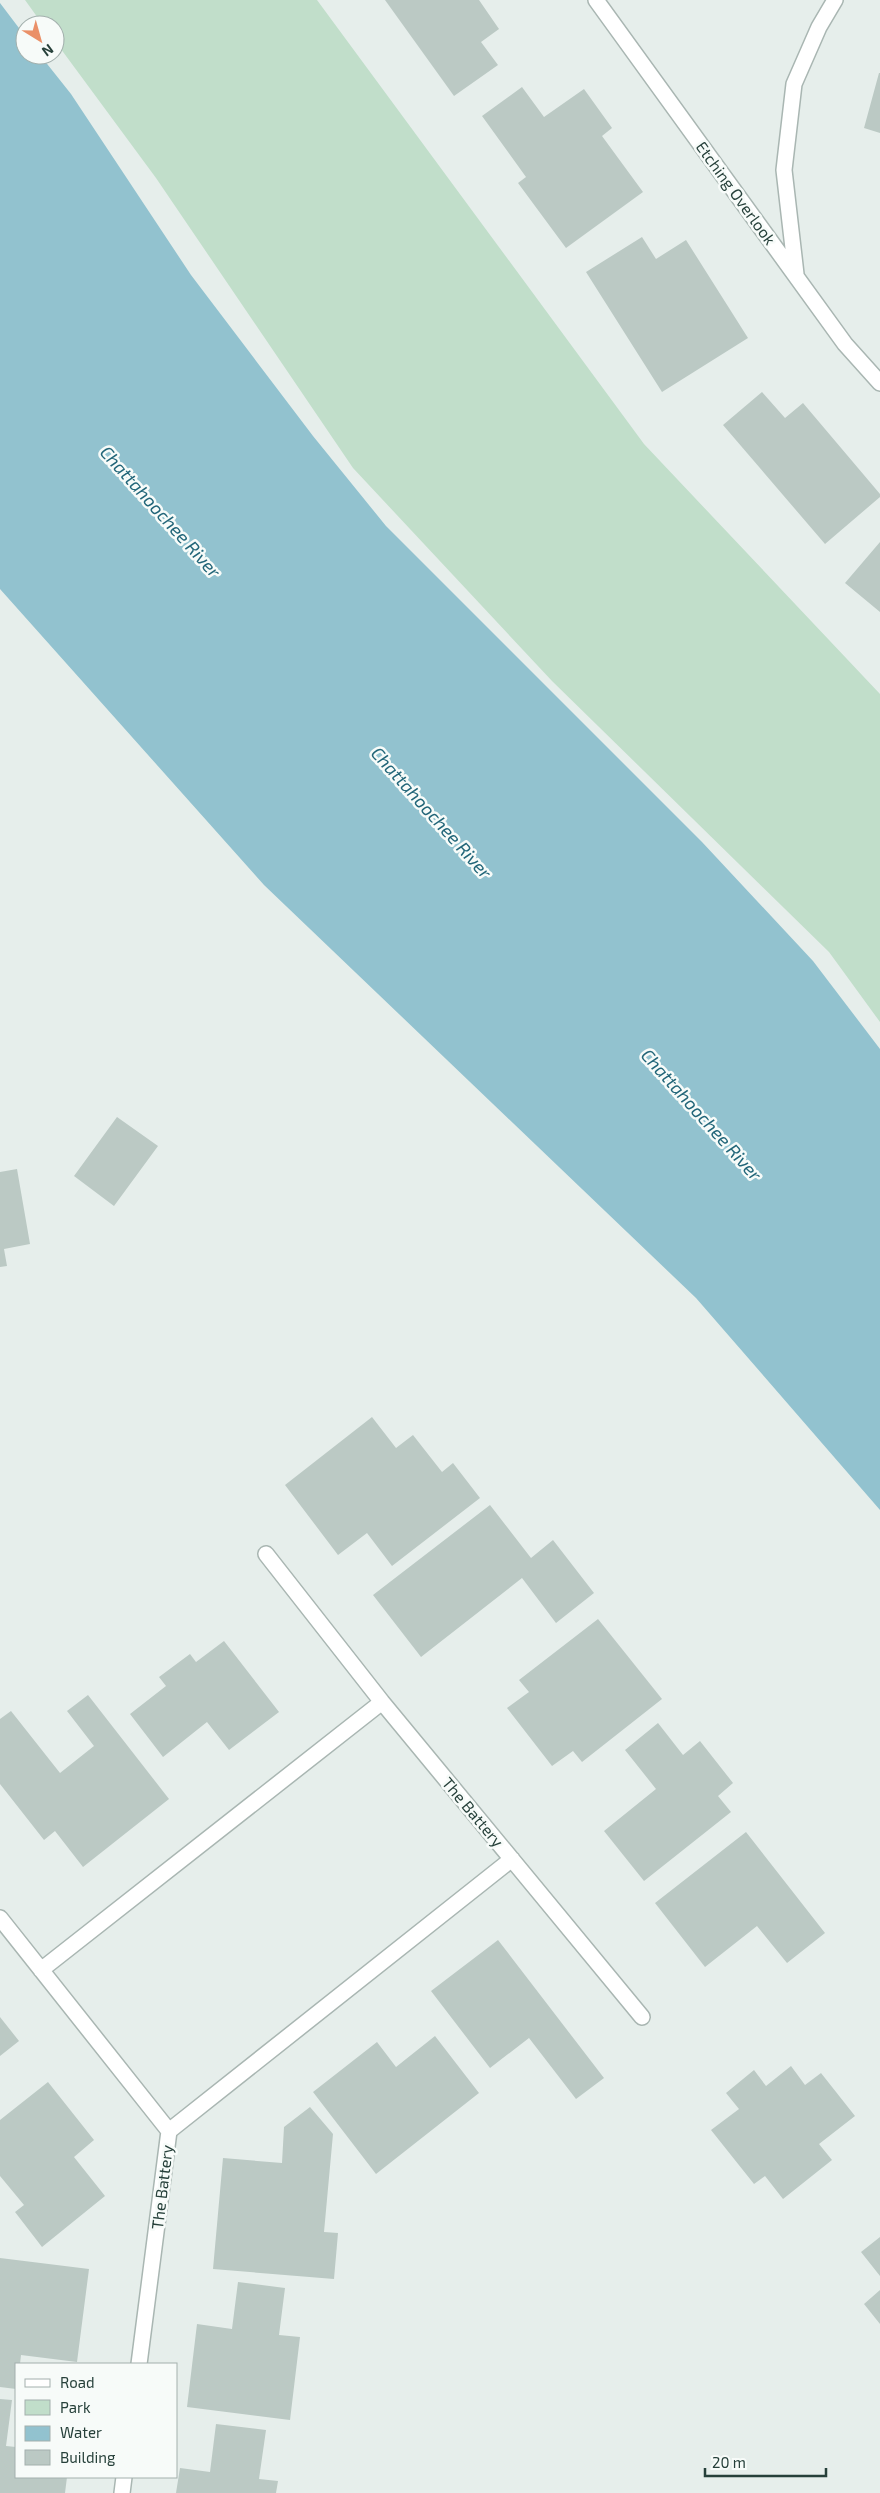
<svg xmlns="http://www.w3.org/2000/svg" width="880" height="2493" font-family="'Exo 2',sans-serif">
<rect width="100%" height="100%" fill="#e6eeeb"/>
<path fill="#c1deca" d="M25,0H317L644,444L880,694V1022L829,952L552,681L353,468L156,178L55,41V25H43Z"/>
<path fill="#92c2cf" d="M0,3L25,36V55H40L71,94L191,275L313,436L386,526L702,842L813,961L880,1049V1510L696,1298L264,885L0,589Z"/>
<path fill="#bbc9c4" d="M385,0H479L499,29L481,42L498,65L454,96Z
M879,73H880V133L864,128Z
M522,87L544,117L584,89L612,128L602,136L643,192L566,248L518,183L526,177L482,116Z
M642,237L656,259L686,240L748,338L662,392L586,272Z
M762,392L785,418L803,403L880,494V497L825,544L723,425Z
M880,542V612L845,583Z
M117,1117L158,1146L114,1206L74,1176Z
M17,1169L30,1244L4,1249L7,1266L0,1267V1172Z
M372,1417L396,1448L413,1435L442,1472L453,1463L480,1498L392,1566L367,1533L338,1555L285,1485Z
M490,1505L531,1558L553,1540L594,1593L556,1623L522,1578L421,1657L373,1595Z
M598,1619L662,1699L582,1762L573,1751L552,1766L507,1708L529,1692L519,1680Z
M224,1641L279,1712L229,1750L207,1722L163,1757L130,1714L166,1686L159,1677L190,1654L196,1662Z
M88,1695L169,1799L83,1867L55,1831L44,1840L0,1784V1719L11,1711L60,1773L94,1746L67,1711Z
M658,1723L683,1755L700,1741L733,1783L718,1796L731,1812L644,1881L604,1831L656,1789L625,1750Z
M746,1832L825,1933L787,1963L757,1926L705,1967L655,1903Z
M498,1940L604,2078L576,2099L529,2038L490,2068L431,1991Z
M0,2017L19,2041L0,2056Z
M435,2036L479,2093L376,2174L313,2092L377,2042L396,2067Z
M791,2066L805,2085L821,2073L855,2116L819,2144L832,2160L783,2199L765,2176L754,2184L711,2130L739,2109L726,2093L754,2070L766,2086Z
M48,2082L94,2140L74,2157L105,2196L42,2247L15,2212L24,2205L0,2176V2120Z
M310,2107L333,2134L324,2232L338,2233L334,2279L213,2269L223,2158L282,2163L284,2127Z
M880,2237V2276L861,2252Z
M0,2258L89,2269L77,2362L21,2355L20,2364H16V2389L0,2387Z
M238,2282L285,2288L279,2335L300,2337L290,2420L187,2407L197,2324L232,2329Z
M880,2290V2324L864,2304Z
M0,2399L12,2400L6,2446L16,2447V2477H67L65,2493H0Z
M216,2424L266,2430L259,2479L278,2481L276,2493H176L180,2468L210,2472Z"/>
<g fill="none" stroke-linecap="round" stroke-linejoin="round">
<g stroke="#a9b6b2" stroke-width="18">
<path id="minor" d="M596,0L845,344L880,383
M796,274L784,170L794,84L819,27L835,0
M266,1554L382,1702L642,2017
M0,1918L169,2131
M41,1970L382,1702
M139,2364L169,2131L512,1859
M122,2493L124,2477"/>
</g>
<use href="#minor" stroke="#fff" stroke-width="15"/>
</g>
<g text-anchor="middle" stroke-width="5" stroke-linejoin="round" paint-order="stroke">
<g font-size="16" fill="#26403a" stroke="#f7fbf9">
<text transform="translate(736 193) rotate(54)" y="6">Etching Overlook</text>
<text transform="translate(473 1812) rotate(50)" y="6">The Battery</text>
<text transform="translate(162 2187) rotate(-83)" y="6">The Battery</text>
</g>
<g font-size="18" font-style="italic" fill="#226679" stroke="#f7fbf9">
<text transform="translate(160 512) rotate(48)" y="6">Chattahoochee River</text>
<text transform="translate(431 813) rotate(48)" y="6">Chattahoochee River</text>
<text transform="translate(701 1115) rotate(48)" y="6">Chattahoochee River</text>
</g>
</g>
<rect x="15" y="2363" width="162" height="115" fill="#f7fbf9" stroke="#a3b0ad"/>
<rect x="25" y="2379" width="25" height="8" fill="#ffffff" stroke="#a3b0ad"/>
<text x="60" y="2388" font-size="15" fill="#26403a">Road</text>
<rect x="25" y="2400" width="25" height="15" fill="#c1deca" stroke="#a3b0ad"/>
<text x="60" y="2413" font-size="15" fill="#26403a">Park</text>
<rect x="25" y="2426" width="25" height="15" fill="#92c2cf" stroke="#a3b0ad"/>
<text x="60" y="2438" font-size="15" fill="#26403a">Water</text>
<rect x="25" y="2450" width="25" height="15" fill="#bbc9c4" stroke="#a3b0ad"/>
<text x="60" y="2463" font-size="15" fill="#26403a">Building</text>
<g transform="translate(40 40) rotate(143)"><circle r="24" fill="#f7fbf9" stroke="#a3b0ad"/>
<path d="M0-4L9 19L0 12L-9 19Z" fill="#ea9068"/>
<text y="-8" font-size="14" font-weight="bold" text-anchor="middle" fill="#26403a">N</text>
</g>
<path d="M705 2468v8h121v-8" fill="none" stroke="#26403a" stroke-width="2.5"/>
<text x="712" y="2468" font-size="15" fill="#26403a" stroke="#f7fbf9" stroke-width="4" paint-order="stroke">20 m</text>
</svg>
